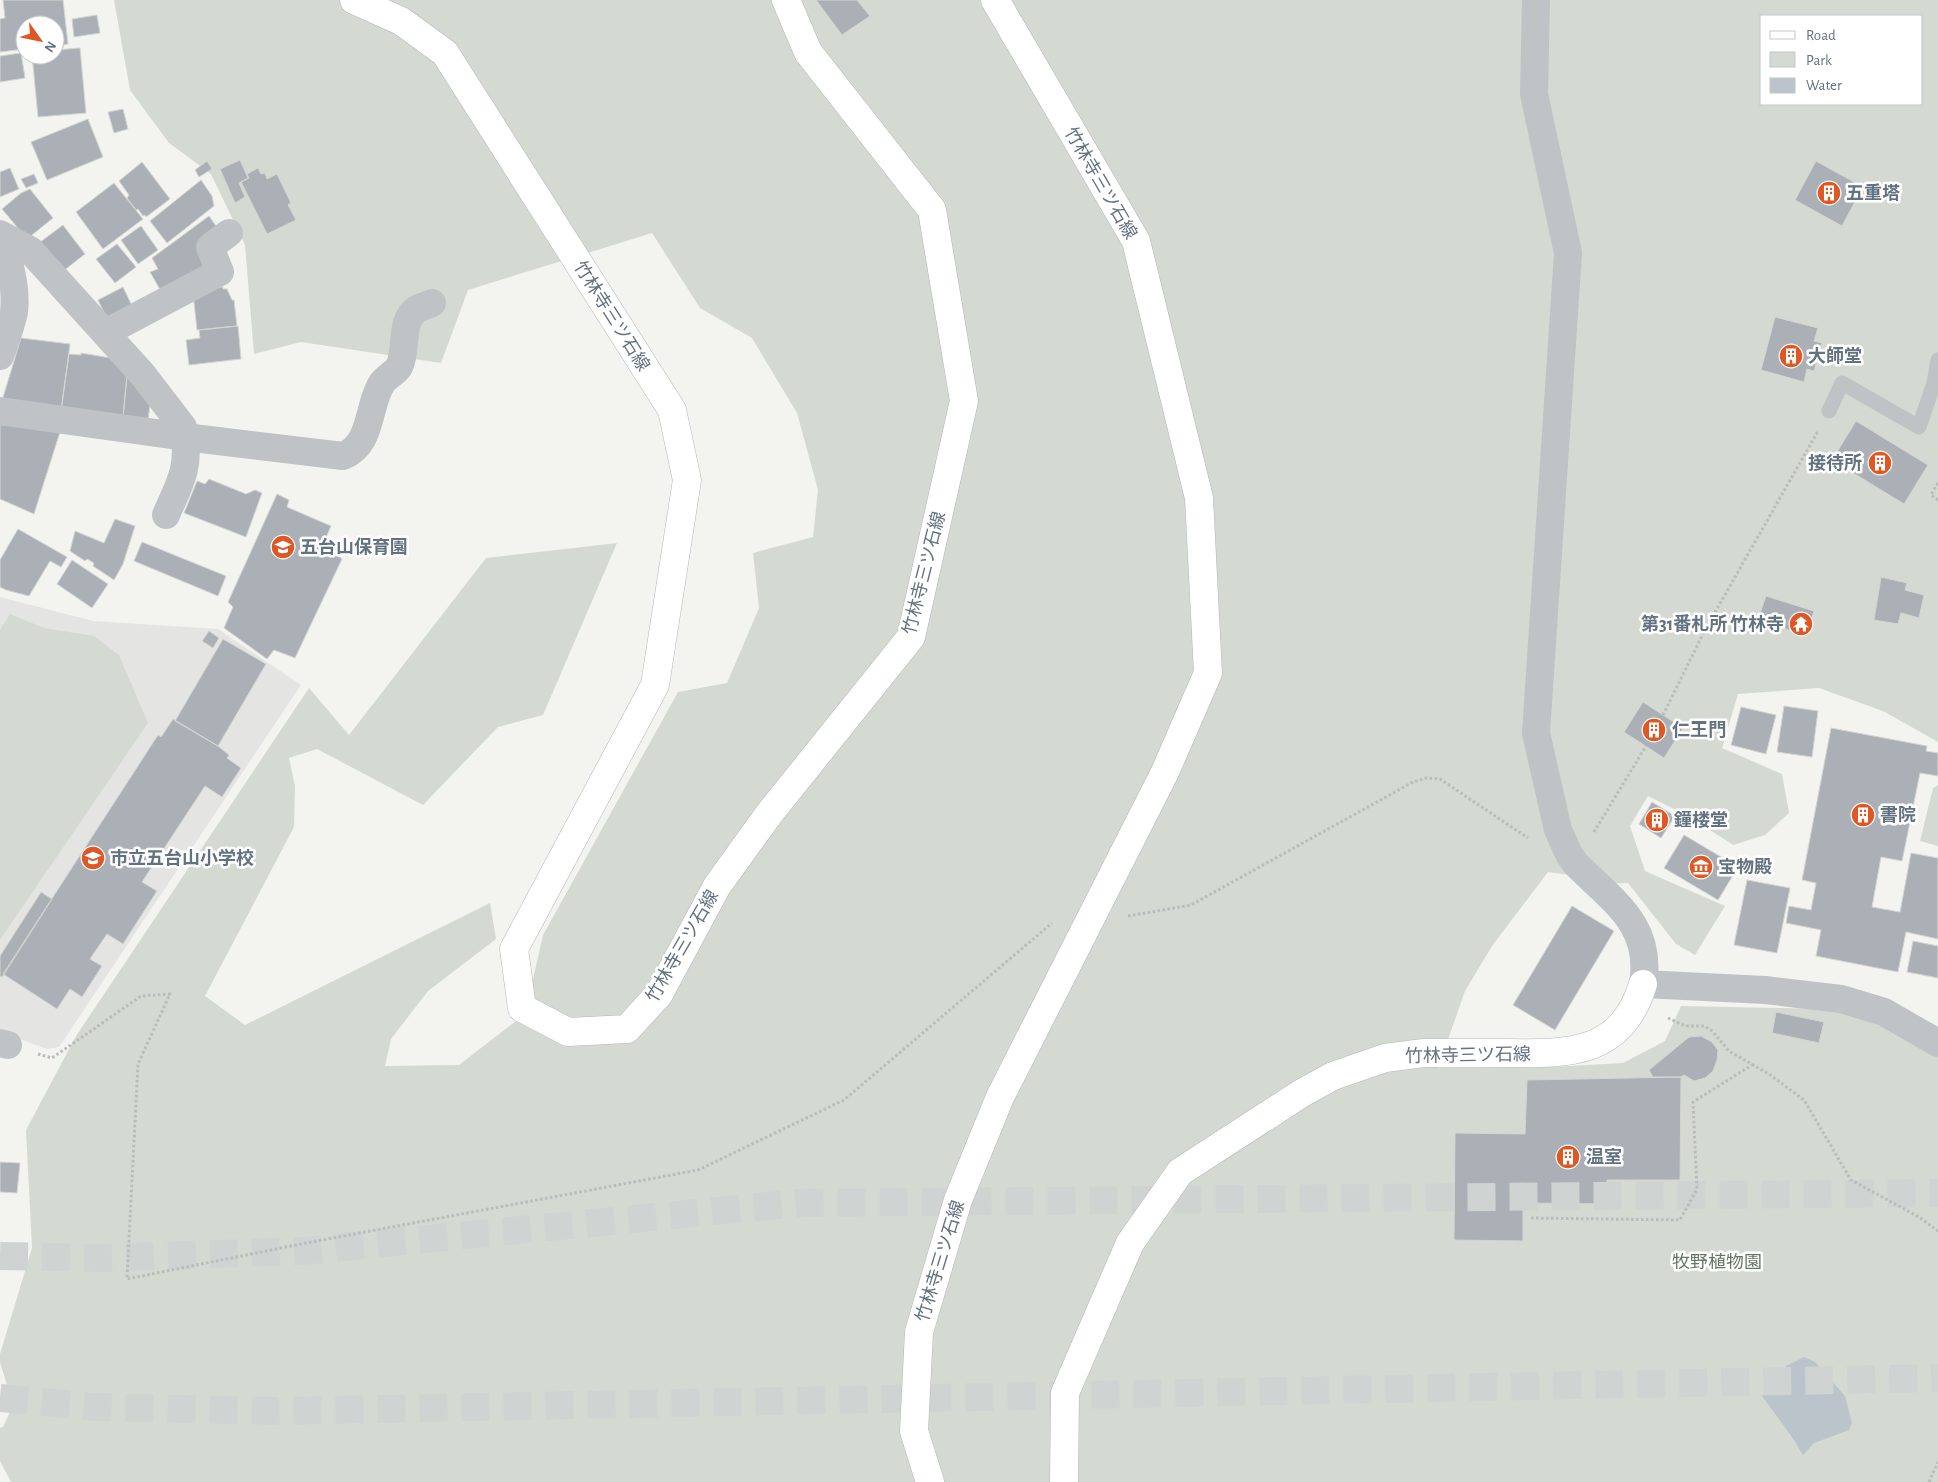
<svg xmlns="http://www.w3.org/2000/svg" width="1938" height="1482" font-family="'Alegreya Sans','Noto Sans JP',sans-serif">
<rect width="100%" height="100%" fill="#f3f4ef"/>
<path fill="#e4e5e3" d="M0,597L93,621L218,629L301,685L59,1047L47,1049L0,1032Z"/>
<path fill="#d4dad1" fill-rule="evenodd" d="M114,0H1938V742L1883,711L1819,688L1738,694L1722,748L1782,774L1789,813L1765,835L1733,845L1690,817L1648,796L1630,826L1645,871L1725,906L1695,955L1676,944L1628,883L1592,884L1583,877L1548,872L1492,946L1465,991L1438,1068L1552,1067L1623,1063L1665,1041L1681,1006L1834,1009L1901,1026L1938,1056V1482H11L0,1461V1428L3,1427L13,1405L0,1362V1354L32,1248L26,1130L76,1036L309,688L349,735L486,558L617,543L543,715L498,727L423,805L317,749L289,758L295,786L294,827L205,996L245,1025L490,903L496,939L428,991L391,1039L385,1066L459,1065L525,1014L543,935L678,692L727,683L759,608L753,553L813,537L818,490L797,413L752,338L700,308L652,233L468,290L441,363L301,342L254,354L245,245L211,174L169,143L130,90ZM1762,16H1922V104H1762Z
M10,614L44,628L94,636L119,655L148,723L0,940V630Z
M1938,785V846L1920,841L1933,788Z"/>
<path fill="#bac4ca" d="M1804,1357L1815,1362L1845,1396L1852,1423L1849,1430L1814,1443L1803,1455L1792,1437L1762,1396L1786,1366Z"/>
<path fill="#aab0b5" stroke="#d5d5d2" d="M3,0H63L68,44L55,46V25H25V49L0,52V19L5,18Z
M816,0H857L870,16L842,35Z
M97,15L100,33L74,37L72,19Z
M80,48L86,113L38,117L32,55H55V50Z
M21,53L25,78L0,82V56Z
M123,109L128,129L114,133L108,112Z
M88,119L103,157L47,180L31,142Z
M240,160L248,178L239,183L245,197L235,203L220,169Z
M207,161L212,169L199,177L195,170Z
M1816,161L1863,187L1842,226L1795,200Z
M142,162L170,199L146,217L145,215L143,216L138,209L136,210L127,198L129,195L119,181Z
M10,168L19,189L0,197V172Z
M258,168L261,174L265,173L267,179L277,174L291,203L288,205L296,220L267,234L241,182L249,178L247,174Z
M34,174L38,183L26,188L21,179Z
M201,180L212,196L214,206L167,243L150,221Z
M114,183L143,219L103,249L76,212Z
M30,189L53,218L27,239L2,209L21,193Z
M209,216L221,233L212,268L162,293L150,272L158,269L152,258Z
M63,225L85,254L62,272L39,243Z
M141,226L158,250L138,264L121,240Z
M117,244L136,267L115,283L96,259Z
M123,287L134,310L109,323L98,300Z
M223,287V289H227L232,300H234L237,326L197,330L193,293L200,289Z
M1775,317L1818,328L1814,341L1822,343L1814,371L1807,369L1804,382L1761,370Z
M238,326L241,359L189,365L186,340L200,338L199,330Z
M21,338L70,344L61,411L1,404Z
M81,353L117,359L127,375L123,418L61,411L69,354L81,355Z
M127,375L151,397L148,420L123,417Z
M1856,421L1928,465L1904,504L1832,460Z
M0,424L60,432L34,514L0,499Z
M209,479L246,494L255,490L262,493L246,537L184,513L197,481L205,484Z
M277,494L289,500L287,507L331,526L324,542L340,548L337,555L342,559L295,658L274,650L267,659L224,628L233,607L228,602Z
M115,519L135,526L123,564L114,580L93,566L94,563L87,559L85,561L70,551L75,531L104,543Z
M18,529L67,557L61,567L50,561L29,596L6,590L0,587V560Z
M142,542L226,576L218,596L134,561Z
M72,560L108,584L92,608L57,584Z
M1881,577L1907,583L1905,590L1924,595L1919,618L1901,613L1898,624L1874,620Z
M1766,596L1814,611L1806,636L1758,619Z
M209,631L219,638L213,648L202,641Z
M223,639L266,664L218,746L175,721Z
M1643,702L1683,728L1664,758L1624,732Z
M1784,706L1818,711L1812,757L1777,752Z
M1741,707L1776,715L1766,754L1731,745Z
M173,719L218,746L229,755L227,758L241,768L222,797L205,786L142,882L157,891L123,944L107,934L90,959L102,966L82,997L70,989L57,1009L3,974L158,735L161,737Z
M1831,728L1927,746L1926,751L1938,753V776L1920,773L1902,861L1881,857L1872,907L1900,912L1911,853L1938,858V939L1906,932L1898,972L1816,956L1821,930L1786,923L1789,906L1811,910L1816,883L1802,880Z
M1652,802L1675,816L1661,838L1639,824Z
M1684,835L1738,867L1718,900L1664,868Z
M1747,880L1790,888L1777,953L1734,945Z
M41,892L52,899L3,976L0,977V956Z
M1572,906L1614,931L1555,1030L1513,1005Z
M1913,941L1938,946V978L1907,972Z
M1776,1012L1824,1022L1819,1043L1772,1033Z
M1701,1036L1712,1042L1718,1050L1717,1060L1713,1071L1705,1078L1694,1081L1684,1075L1681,1077H1653L1649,1070L1689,1037Z
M1681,1077L1680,1180H1607V1204L1523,1203V1241L1454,1240L1455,1133L1525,1134L1527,1080Z
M0,1162L20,1163L17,1193L0,1192Z"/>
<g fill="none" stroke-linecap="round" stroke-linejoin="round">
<path stroke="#cfd4d3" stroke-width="28" stroke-dasharray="28 14" stroke-linecap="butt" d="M0,1256L98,1258L302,1251L799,1203L1938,1193
M0,1398L96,1407L276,1411L1938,1378"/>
<g stroke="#b1b6ba" stroke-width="29">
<path id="secondary" d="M354,0L401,21L445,53L672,410L687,480L655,685L514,949L522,1008L568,1032L627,1029L659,994L717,886L769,814L911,637L964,401L932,210L808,52L786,0
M930,1482L914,1431L919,1332L958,1200L1000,1097L1165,772L1208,673L1199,498L1136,241L995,0
M1064,1482L1065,1393L1130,1243L1180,1172L1302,1093L1333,1076L1385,1058L1424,1053C1452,1053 1480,1053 1508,1053C1570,1054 1622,1054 1643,984"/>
</g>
<path stroke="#b9bbbd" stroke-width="3" stroke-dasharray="2.5 2.5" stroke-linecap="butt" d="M1938,483L1931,495L1938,500
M1663,715L1705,630L1818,431
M1594,832L1646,746
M1128,916L1191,905L1413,782L1426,778L1440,779L1528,838
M1668,1018L1685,1026H1704L1712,1031L1729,1051L1769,1074L1804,1100L1851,1180L1919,1217L1938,1231
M38,1054L52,1058L141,996L170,994L138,1064L127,1279L306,1243L698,1170L844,1100L1052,923
M1531,1218L1680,1220L1697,1189L1693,1102L1752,1065
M1929,1482L1938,1462"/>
<path stroke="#bfc3c6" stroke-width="15" d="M1829,411L1842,383L1919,427L1934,383L1938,360"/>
<path stroke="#bfc3c6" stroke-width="28" d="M1536,0L1534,94L1568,253L1536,733L1558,830L1569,854L1575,863C1612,901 1653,924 1643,984L1765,990L1841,999L1884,1012L1938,1043
M0,234L30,250L143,375L183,427L185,437L343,456C373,444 367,406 382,383C386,377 395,373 399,367C408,350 399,320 417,309C422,306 428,305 432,303
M0,236C9,259 17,287 14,312C11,327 5,342 0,356
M105,333L220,272L210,247L229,233
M0,411L185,437C189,471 179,484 166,515
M0,1043L8,1045"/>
<use href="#secondary" stroke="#fff" stroke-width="28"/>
</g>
<defs>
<g id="building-disc" transform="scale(1.25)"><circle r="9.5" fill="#de5725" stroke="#fff"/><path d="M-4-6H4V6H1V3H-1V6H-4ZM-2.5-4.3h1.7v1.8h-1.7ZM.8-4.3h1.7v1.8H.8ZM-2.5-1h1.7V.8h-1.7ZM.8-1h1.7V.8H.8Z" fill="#fff"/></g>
<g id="school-disc" transform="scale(1.25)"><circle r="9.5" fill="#de5725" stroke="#fff"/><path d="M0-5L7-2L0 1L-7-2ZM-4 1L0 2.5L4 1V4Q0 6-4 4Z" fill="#fff"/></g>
<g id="temple-disc" transform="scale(1.25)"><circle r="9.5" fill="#de5725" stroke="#fff"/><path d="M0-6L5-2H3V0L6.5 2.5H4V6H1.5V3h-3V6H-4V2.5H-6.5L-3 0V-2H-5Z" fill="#fff"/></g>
<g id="museum-disc" transform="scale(1.25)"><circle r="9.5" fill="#de5725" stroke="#fff"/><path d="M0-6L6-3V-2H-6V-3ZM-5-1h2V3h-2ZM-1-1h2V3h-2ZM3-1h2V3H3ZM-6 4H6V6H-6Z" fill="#fff"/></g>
</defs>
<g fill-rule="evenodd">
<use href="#building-disc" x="1829" y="193"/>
<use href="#building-disc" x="1791" y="356"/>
<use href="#building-disc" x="1880" y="463"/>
<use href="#school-disc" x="283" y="547"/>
<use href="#temple-disc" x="1801" y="624"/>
<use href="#building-disc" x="1654" y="730"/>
<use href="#building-disc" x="1863" y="815"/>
<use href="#building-disc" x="1657" y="820"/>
<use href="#school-disc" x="93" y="858"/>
<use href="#museum-disc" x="1701" y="867"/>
<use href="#building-disc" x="1568" y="1157"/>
</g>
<g text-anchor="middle" stroke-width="5" stroke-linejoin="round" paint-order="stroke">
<g font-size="18" fill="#637280" stroke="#fff">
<text transform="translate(1101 183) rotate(60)" y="6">竹林寺三ツ石線</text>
<text transform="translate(612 316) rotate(58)" y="6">竹林寺三ツ石線</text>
<text transform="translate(924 573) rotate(-76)" y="6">竹林寺三ツ石線</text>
<text transform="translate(682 946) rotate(-60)" y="6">竹林寺三ツ石線</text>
<text transform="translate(1468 1055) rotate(-1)" y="6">竹林寺三ツ石線</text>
<text transform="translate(940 1261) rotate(-73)" y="6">竹林寺三ツ石線</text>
</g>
<g font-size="18" font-weight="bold" fill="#637280" stroke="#fff" text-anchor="start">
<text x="1846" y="199">五重塔</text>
<text x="1808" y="362">大師堂</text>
<text x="1862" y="469" text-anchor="end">接待所</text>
<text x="300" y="553">五台山保育園</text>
<text x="1784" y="630" text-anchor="end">第31番札所 竹林寺</text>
<text x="1672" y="736">仁王門</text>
<text x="1880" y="821">書院</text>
<text x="1674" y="826">鐘楼堂</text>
<text x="110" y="864">市立五台山小学校</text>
<text x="1718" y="873">宝物殿</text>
<text x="1586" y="1163">温室</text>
</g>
<g font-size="18" fill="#657762" stroke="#fff">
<text x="1717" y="1268">牧野植物園</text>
</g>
</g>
<rect x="1760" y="15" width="162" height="90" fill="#ffffff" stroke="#c1c7cc"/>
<rect x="1770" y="31" width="25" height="8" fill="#ffffff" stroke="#c1c7cc"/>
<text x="1806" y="40" font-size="15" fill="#637280">Road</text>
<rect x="1770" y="52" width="25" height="15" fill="#d4dad1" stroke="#c1c7cc"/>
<text x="1806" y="65" font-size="15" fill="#637280">Park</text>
<rect x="1770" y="78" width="25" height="15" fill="#bac4ca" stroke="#c1c7cc"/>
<text x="1806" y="90" font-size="15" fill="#637280">Water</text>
<g transform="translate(40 40) rotate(123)"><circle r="24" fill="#ffffff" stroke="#c1c7cc"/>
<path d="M0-4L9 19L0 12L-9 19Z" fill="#de5725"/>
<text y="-8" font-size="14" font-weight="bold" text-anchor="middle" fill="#637280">N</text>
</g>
</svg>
